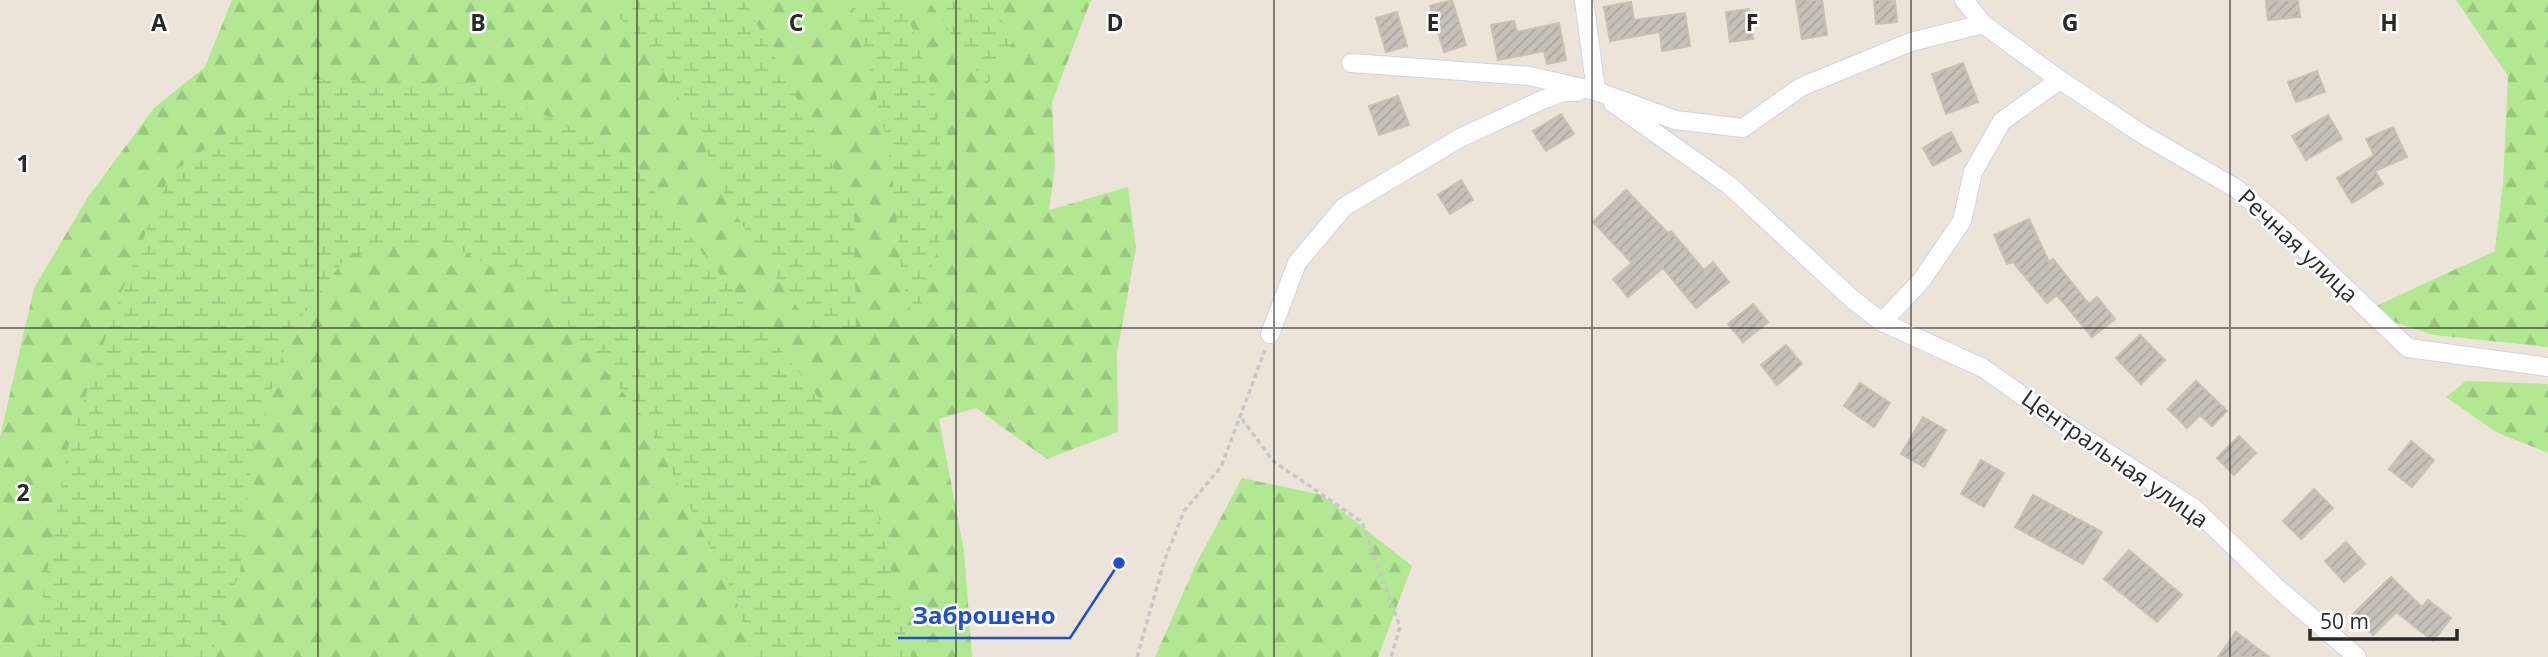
<svg xmlns="http://www.w3.org/2000/svg" width="2548" height="657" font-family="'Open Sans',sans-serif">
<defs>
<pattern id="forest-firs" width="22" height="20" patternUnits="userSpaceOnUse" patternTransform="scale(1.75)"><rect width="22" height="20" fill="#b2e891"/><path d="M5 1l3.5 6h-7zM16 11l3.5 6h-7z" fill="#99c77d"/></pattern>
<pattern id="wetland-marsh" width="20" height="14" patternUnits="userSpaceOnUse" patternTransform="scale(1.75)"><rect width="20" height="14" fill="#b2e891"/><path d="M1 5h8M5 5V1M11 12h8M15 12V8" fill="none" stroke="#99c77d"/></pattern>
<pattern id="building-hatch" width="6" height="6" patternUnits="userSpaceOnUse" patternTransform="scale(1.75)"><rect width="6" height="6" fill="#c8c1b9"/><path d="M-1 1l2-2M0 6l6-6M5 7l2-2" fill="none" stroke="#aca69f"/></pattern>
</defs>
<rect width="100%" height="100%" fill="#ede4d9"/>
<path fill="url(#forest-firs)" d="M232,0H1091L1052,102L1055,167L1049,210L1128,187L1136,248L1117,353L1118,432L1047,459L976,408L939,419L964,551L972,657H0V437L34,288L88,197L154,108L205,67Z
M2456,0H2548V347L2434,335L2391,321L2376,306L2495,251L2503,183L2508,76Z
M2466,381L2548,384V453L2496,432L2446,397Z
M1242,478L1322,495L1412,566L1378,657H1155L1197,562Z"/>
<path fill="url(#wetland-marsh)" d="M604,0H744L854,205L856,336L813,329L775,276L729,204L699,134L656,59Z
M850,0H903L935,96L947,215L916,325C897,280 899,230 893,183C885,121 868,60 850,0Z
M928,0H987L1015,39L987,85Z
M301,79L479,83L625,155L864,454L911,657H753L734,594L644,418L543,294L440,240L347,256L289,334L253,448L240,571L210,657H33L68,447L118,301L169,175Z"/>
<path fill="url(#building-hatch)" stroke="#c8c0b3" stroke-width="2" d="M1452,0L1466,45L1444,52L1430,6Z
M1796,0H1822L1827,35L1802,39Z
M1874,0H1895L1897,22L1876,24Z
M2298,0L2300,17L2268,20L2266,1Z
M1631,2L1634,20L1685,13L1690,46L1662,51L1660,32L1610,41L1604,7Z
M1749,9L1753,39L1730,42L1726,12Z
M1397,12L1407,46L1386,52L1376,18Z
M1514,21L1517,32L1559,23L1566,60L1547,64L1544,51L1498,60L1491,25Z
M1963,63L1978,102L1946,114L1932,74Z
M2317,71L2325,92L2296,102L2288,82Z
M1398,96L1409,125L1379,135L1369,106Z
M1561,114L1574,134L1546,151L1533,131Z
M2328,115L2342,139L2306,160L2292,136Z
M2393,127L2407,157L2375,171L2383,184L2352,203L2337,178L2374,155L2366,139Z
M1951,132L1961,151L1933,166L1923,148Z
M1461,180L1473,200L1450,214L1438,195Z
M1626,190L1668,233L1671,231L1704,270L1713,262L1729,282L1696,308L1663,268L1628,297L1613,279L1632,263L1593,222Z
M2029,219L2049,262L2053,259L2089,304L2097,297L2115,319L2092,337L2057,295L2047,303L2013,262L2007,264L1994,235Z
M1753,304L1768,322L1743,342L1728,324Z
M2140,335L2165,360L2141,384L2116,358Z
M1786,345L1802,364L1777,385L1761,365Z
M2196,381L2227,411L2212,426L2200,415L2187,428L2168,409Z
M1860,383L1890,403L1874,427L1844,406Z
M1923,417L1946,430L1924,467L1901,454Z
M2239,436L2256,453L2234,475L2217,458Z
M2411,441L2434,460L2412,487L2389,469Z
M1981,460L2004,473L1984,507L1961,494Z
M2314,489L2333,508L2301,539L2283,521Z
M2033,495L2102,532L2083,564L2015,527Z
M2346,542L2365,564L2344,582L2325,561Z
M2129,550L2182,595L2157,622L2104,579Z
M2391,577L2422,607L2428,600L2451,618L2433,641L2396,612L2373,635L2352,615Z
M2236,632L2269,657H2218Z"/>
<g fill="none" stroke-linecap="round" stroke-linejoin="round">
<g stroke="#cfd3e3" stroke-width="20">
<path id="street" d="M1584,0L1596,91
M1964,0L1983,24L2060,80L2142,134L2237,189L2285,230L2408,348L2548,367
M1351,63L1529,76L1596,91L1675,120L1743,128L1801,87L1911,42L1983,24
M2060,80L2002,121L1973,172L1962,221L1921,281L1882,322L1983,368L2064,425L2194,508L2275,586L2357,657
M1613,103L1729,185L1852,299L1882,322
M1270,334L1297,263L1344,207L1460,138L1542,100L1563,92H1578"/>
</g>
<path stroke="#c7c7c7" stroke-width="3.5" stroke-dasharray="5 3.5" stroke-linecap="butt" d="M1242,419L1273,461L1362,522L1400,627L1391,657
M1137,657L1164,562L1184,511L1221,467L1265,350"/>
<use href="#street" stroke="#fff" stroke-width="18"/>
</g>
<path fill="none" stroke="#292929" stroke-width="2" stroke-opacity="0.55" d="M318,0V657M637,0V657M956,0V657M1274,0V657M1592,0V657M1911,0V657M2230,0V657M0,328H2548"/>
<g text-anchor="middle" stroke-width="5" stroke-linejoin="round" paint-order="stroke">
<g font-size="23" fill="#292929" stroke="#fff">
<text transform="translate(2298 246) rotate(43)" y="8">Речная улица</text>
<text transform="translate(2115 459) rotate(35)" y="8">Центральная улица</text>
</g>
</g>
<g font-size="23" text-anchor="middle" font-weight="bold" fill="#292929" stroke="#fff" stroke-width="5" stroke-linejoin="round" paint-order="stroke">
<text x="159" y="31">A</text>
<text x="478" y="31">B</text>
<text x="796" y="31">C</text>
<text x="1115" y="31">D</text>
<text x="1433" y="31">E</text>
<text x="1752" y="31">F</text>
<text x="2070" y="31">G</text>
<text x="2389" y="31">H</text>
<text x="23" y="172">1</text>
<text x="23" y="501">2</text>
</g>
<path fill="none" stroke="#1d4ed8" stroke-width="2.5" d="M1119 563L1070 638H898"/>
<circle fill="#1d4ed8" stroke="#fff" stroke-width="2.5" cx="1119" cy="563" r="7"/>
<g font-size="24" text-anchor="middle" font-weight="bold" fill="#1d4ed8" stroke="#fff" stroke-width="5" stroke-linejoin="round" paint-order="stroke">
<text x="984" y="624">Заброшено</text>
</g>
<path d="M2310 629v10h147v-10" fill="none" stroke="#292929" stroke-width="3.5"/>
<text x="2320" y="629" font-size="21" fill="#292929" stroke="#ffffff" stroke-width="5" paint-order="stroke">50 m</text>
</svg>
